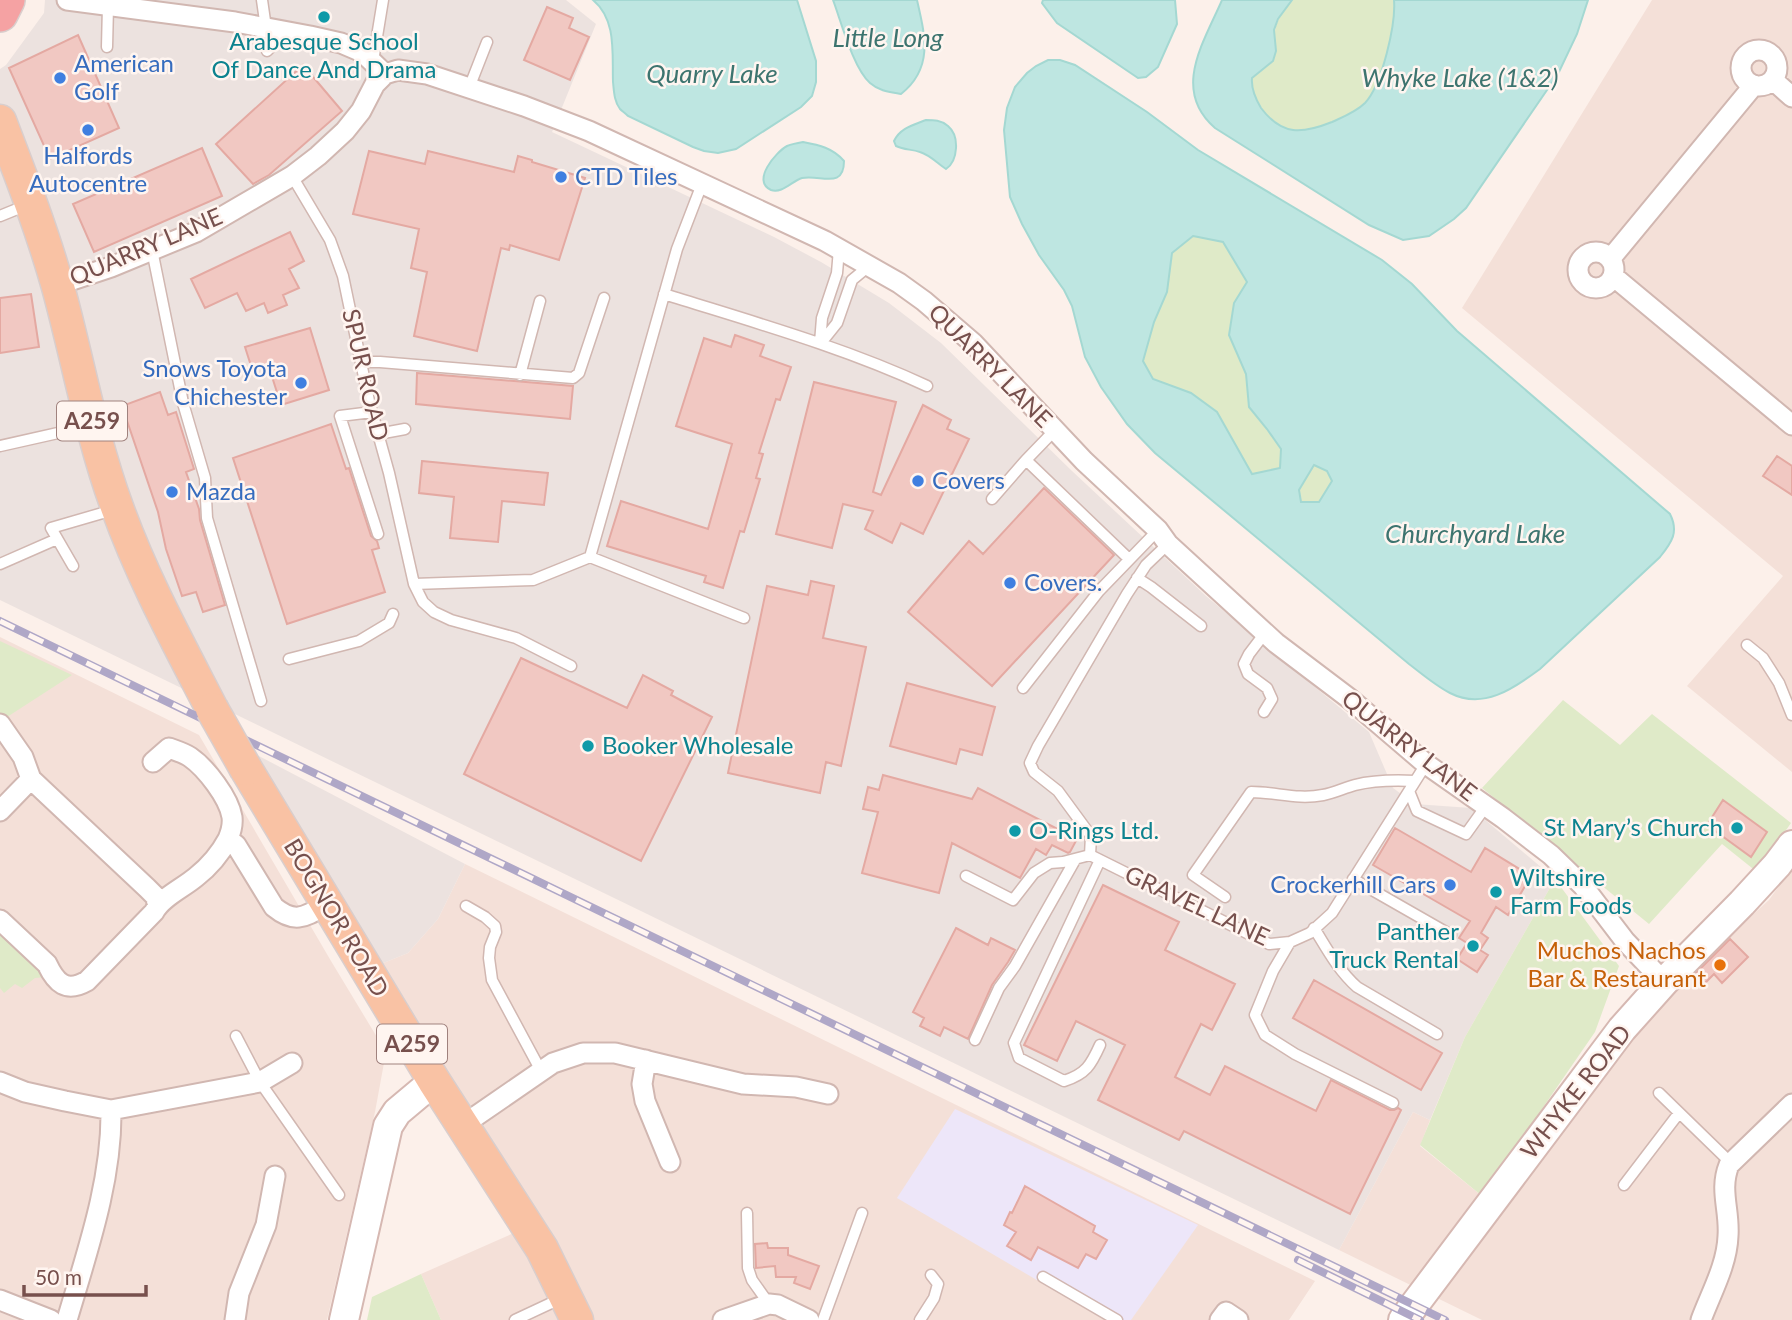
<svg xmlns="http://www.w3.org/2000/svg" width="1792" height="1320" font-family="Lato,sans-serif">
<rect width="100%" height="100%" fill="#fcf0ea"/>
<path fill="#f4e0d8" d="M1652,0H1792V772L1687,686L1783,576L1462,308Z
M0,637L199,735L331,961L386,1052L375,1112L327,1320H0Z
M465,864L1315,1281L1289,1320H441L421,1274L541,1221L376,966L408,953L438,919Z
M1792,868V1320H1482L1339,1250L1413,1112L1430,1120L1420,1146L1503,1213L1634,1032L1728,937L1769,900Z"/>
<path fill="#ece2df" d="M45,0H566L596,24L552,132L774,237L821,262L889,303L941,343L1072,471L1206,596L1369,732L1393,788L1415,804L1471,808L1555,879L1465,1037L1430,1120L1413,1112L1339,1250L0,600V69L6,65L44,13Z
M257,755L465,864L438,919L408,953L376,966Z"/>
<path fill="#ede6f9" d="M955,1109L1198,1225L1131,1320H1105L897,1198Z"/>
<path fill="#dfeac8" d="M1292,0H1394C1396,25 1382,84 1365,103C1357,111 1344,117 1333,122C1300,135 1273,136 1256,99C1254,93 1249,85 1251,78C1254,72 1260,73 1264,69C1269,65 1273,57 1276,51C1271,28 1278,18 1292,0Z
M1193,236L1223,242L1247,282L1234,303L1229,335L1246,374L1249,407L1267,429L1281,449L1280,468L1252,474L1217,412L1191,393L1153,379L1143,361L1154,322L1167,292L1172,253Z
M1314,465L1327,471L1332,481L1319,502H1301L1299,490Z
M0,641L72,675L4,719H0Z
M1563,700L1620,745L1652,714L1791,823L1757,872L1722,844L1649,924L1482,788Z
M1555,879L1619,966L1595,1032L1482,1196L1420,1145L1465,1037Z
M0,927L47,977L35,978L22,988L15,984L4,993L0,988Z
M421,1274L441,1320H367L372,1297Z"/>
<path fill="#bee6e1" stroke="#a4d8d2" stroke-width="2" fill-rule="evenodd" d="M593,0H797L816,61V82L812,96L801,107L736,149L718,153L704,151L693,147L628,116C625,113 622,111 620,109C614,101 614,91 613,82C612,54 617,20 593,0Z
M833,0H917C925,35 934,68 901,94C890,92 879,91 870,83C853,68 841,21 833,0Z
M1043,0H1175L1177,24L1158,67L1146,77L1138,78L1057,23L1042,3Z
M1222,0H1292L1278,19L1274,30L1276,51L1273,61L1252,78C1251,89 1255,98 1261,108C1282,136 1302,134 1332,122C1343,117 1356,112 1365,103C1382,85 1396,24 1394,0H1588L1577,34L1558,74L1466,208L1454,219L1429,236L1403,240L1369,225L1215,128C1171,90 1204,42 1222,0Z
M1048,60H1060L1075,65L1147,112L1198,150L1382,260L1412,284L1457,331L1670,514C1679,532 1672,542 1660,557L1540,669C1513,689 1483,710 1450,693C1436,686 1422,674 1409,664L1155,453L1127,424L1101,387L1085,357L1072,306L1064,290L1039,255L1022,224L1010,197L1004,130L1007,108L1015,87L1027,73L1036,66ZM1193,236L1223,242L1247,282L1234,303L1229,335L1246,374L1249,407L1267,429L1281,449L1280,468L1252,474L1217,412L1191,393L1153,379L1143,361L1154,322L1167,292L1172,253ZM1314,465L1327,471L1332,481L1319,502H1301L1299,490Z
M926,120C934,120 941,120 948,126C960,136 958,161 946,169C937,163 930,155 920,152C911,149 904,150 896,146L894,141C900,128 913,125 926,120Z
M803,142C819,145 833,148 844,161C844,190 820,174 802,178C792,181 782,194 771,190C751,181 776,152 787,146C792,144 797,143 803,142Z"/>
<path fill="#f1c8c2" stroke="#e4a9a2" stroke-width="2" d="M547,7L573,18L569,28L589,37L570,80L524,60Z
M78,35L119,128L50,159L9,68Z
M303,65L342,111L269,175L253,184L216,144Z
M202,148L222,196L94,252L73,204Z
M369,151L425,164L428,151L514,172L518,156L532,160V162L585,178L559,260L510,245L509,250L501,248L477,351L414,336L427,272L411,268L419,229L353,214Z
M290,232L304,261L289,269L299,288L283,295L287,305L268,313L264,303L246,311L237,293L205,308L191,279Z
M31,294L39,347L0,353V298Z
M310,328L329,390L281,405L268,364L252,369L245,347Z
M735,335L764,345L760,356L791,367L780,400L776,399L759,453L763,454L756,478L760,479L744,532L740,531L723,588L704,582L706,576L607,546L621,501L708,529L732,444L676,426L704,338L731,347Z
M417,373L573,386L570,419L416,404Z
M814,382L896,402L873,492L881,495L923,405L951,420L947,429L969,439L923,534L901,523L892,543L865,529L873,511L843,504L832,548L776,534Z
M160,392L168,415L176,412L194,469L186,472L199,509L200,520L225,605L203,612L196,592L182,596L166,549L158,512L122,406Z
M331,424L346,469L349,468L371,536L377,541L379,548L372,550L385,592L287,624L233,458Z
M1777,456L1792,466V495L1763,476Z
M422,461L548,473L544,505L502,501L498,542L450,538L454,497L419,493Z
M1044,488L1114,555L992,686L908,612L969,541L983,554Z
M811,581L834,586L823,638L866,647L841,766L826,762L820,793L728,773L767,586L808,595Z
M521,658L627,708L643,675L673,691L671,695L712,717L641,861L464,774Z
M907,683L995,707L982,755L960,749L956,764L890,746Z
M883,775L972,799L978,788L1077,839L1070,852L1068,853L1052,845L1046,855L1036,849L1020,878L952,843L939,893L862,873L878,812L863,809L868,787L879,790Z
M1723,800L1767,832L1751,857L1707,825Z
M1395,828L1471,872L1485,848L1531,876L1508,915L1496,907L1481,933L1488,938L1480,950L1488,955L1477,972L1457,959L1467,943L1459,938L1470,921L1373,865Z
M1103,885L1179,922L1165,950L1235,984L1212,1030L1201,1024L1175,1077L1210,1095L1225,1066L1316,1111L1331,1080L1390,1110H1394L1398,1108L1401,1110L1350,1214L1184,1131L1179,1140L1098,1100L1125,1045L1076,1021L1057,1061L1024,1045Z
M956,928L988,945L991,938L1015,950L1008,962L992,985L968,1039L944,1027L940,1036L920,1026L924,1018L913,1012Z
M1730,939L1748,957L1722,983L1714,974L1704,984L1694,975Z
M1314,980L1442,1053L1421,1090L1293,1018Z
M1025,1186L1095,1226L1093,1232L1107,1240L1096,1259L1086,1254L1078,1268L1038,1247L1031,1260L1007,1246L1016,1232L1004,1225L1010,1212L1012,1213Z
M767,1243L768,1248H788V1255L819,1266L810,1289L794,1283L796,1277H776L775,1266L756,1268L755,1244Z"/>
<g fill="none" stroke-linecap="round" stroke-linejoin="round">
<g stroke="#d1b7b1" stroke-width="13">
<path id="lane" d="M262,0L266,28
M107,47L108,6
M267,51L286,32
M373,61L383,0
M469,88L487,42
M292,176L330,240L343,276L369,401L389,473L414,584L423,602L434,612L451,620L516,638L571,666
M702,184L677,249L590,557L744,618
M0,216L27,205
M152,250L183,403L205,478L207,518L261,701
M664,294C753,322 843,347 927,386
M820,343L822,318L837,273L839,249
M821,343L837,323L852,280L869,266
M361,362H380L573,378L579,373L604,298
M520,375L540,301
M372,412L340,416L378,534
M1055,430L1026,460L1129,559
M378,434L405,429
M0,446L89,426
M992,499L1026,460
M0,564L57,539
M73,566L51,528L113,510
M1137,578L1151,587L1201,626
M414,584L533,580L590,557
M1747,645L1763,658L1779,683L1792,715
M289,659L359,641L389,623L393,614
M1023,688L1099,591L1158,530
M1264,712L1272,699L1267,688L1248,674L1244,664L1249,654L1265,633
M1409,791L1417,811L1466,834L1486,806
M1090,855L1269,944L1290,942L1310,933L1332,913L1426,764
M1090,855L1091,836L1058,791L1034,772L1030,763L1038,746L1127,594L1146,565L1168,544
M966,876L1013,900L1034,873L1050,863L1063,862L1090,855
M1353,879L1451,935
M1225,897L1193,875L1251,792C1276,792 1297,800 1323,795C1334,793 1344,788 1355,785C1375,780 1395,780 1415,781
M466,906L485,917L495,926L496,932L490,947L489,958L492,980L541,1071
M1314,928C1327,949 1338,970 1357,987L1437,1034
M1290,942L1273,971L1255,1015L1265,1035L1295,1054L1393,1103
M236,1036L260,1082L339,1195
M975,1040L999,988L1015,966L1075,860
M1100,1045C1091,1065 1086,1074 1064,1081L1019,1058L1014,1043L1100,860
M1659,1093L1731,1163
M1624,1185L1679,1113
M747,1213L748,1268L752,1280L769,1304
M1043,1277L1117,1320
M515,1320L562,1298
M823,1320L862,1213
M920,1320L934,1298L938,1284L931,1275"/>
</g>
<g stroke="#d1b7b1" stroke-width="23">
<path id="street" d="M67,0L235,22L310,36L341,43L362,52L385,74
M1741 68a18 18 0 1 1 36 0a18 18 0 1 1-36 0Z
M1773,80L1792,97
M1578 270a18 18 0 1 1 36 0a18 18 0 1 1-36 0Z
M1611,258L1754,85
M1613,276L1792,425
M57,285L111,267L196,232L292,176L318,156L345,131L361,111L375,84L385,74L398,70L427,74L524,106L589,131L825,241L899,283L924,301L973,343L1084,461L1158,530L1168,544L1276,643L1350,699L1426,764L1503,818L1551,855L1583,886L1625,941L1664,982
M0,724L23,757L31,779L147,888L155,896L158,905
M153,762L169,748C177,751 184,753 190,757C206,768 229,798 232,817C233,825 231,832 228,839
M0,811L31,779
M0,920L47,964C56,983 66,993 87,981L154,912C162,897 183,888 196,877C210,866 220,854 228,839L236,845L274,907C296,925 306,916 327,904
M646,1060L642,1084L645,1101L670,1162
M0,1082L25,1092L65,1101L111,1110L260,1082L292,1063
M463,1125L553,1063L583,1053H615L743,1084L796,1087L828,1094
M0,1300L51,1320
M67,1320C87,1252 112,1181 111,1110
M235,1320L239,1293L266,1225L275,1176
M723,1320L769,1304L778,1305L809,1320
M1220,1320L1226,1312L1238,1320
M1701,1320C1711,1293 1727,1265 1728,1236C1730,1210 1719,1190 1729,1165L1792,1104"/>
</g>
<g stroke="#d6b8b2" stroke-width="32">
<path id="secondary" d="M344,1320L388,1126L397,1112L434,1081
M1403,1320L1622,1029L1664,982L1742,903L1777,865L1792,845"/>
</g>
<g stroke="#d9cecd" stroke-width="35">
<path id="primary" d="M0,121C21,176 42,230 58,287C78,360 91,436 117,507C142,577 178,643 212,709
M246,769L434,1081L542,1249L577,1320"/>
</g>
<g stroke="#d9cecd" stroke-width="38">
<path id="highway" d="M0,14L7,0"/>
</g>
<use href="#lane" stroke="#fff" stroke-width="10"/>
<use href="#street" stroke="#fff" stroke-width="19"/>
<use href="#secondary" stroke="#fff" stroke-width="28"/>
<use href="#primary" stroke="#f9c2a4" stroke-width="32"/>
<use href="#highway" stroke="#f5a2a3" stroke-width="35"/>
<g stroke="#afa7c7" stroke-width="8">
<path id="rail" d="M0,621L1445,1320
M1298,1260L1420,1320"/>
</g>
<use href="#rail" stroke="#fff5f0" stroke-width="5" stroke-dasharray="16" stroke-linecap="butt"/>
<g stroke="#d9cecd" stroke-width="35" stroke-linecap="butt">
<path id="primary-bridge" d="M212,709L246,769"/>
</g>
<use href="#primary-bridge" stroke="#f9c2a4" stroke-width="32"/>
</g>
<g fill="#0f9aa8" stroke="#fff5f0" stroke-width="2.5">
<circle cx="324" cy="17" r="7"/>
<circle cx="588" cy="746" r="7"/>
<circle cx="1737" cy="828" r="7"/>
<circle cx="1015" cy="831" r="7"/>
<circle cx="1496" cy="892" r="7"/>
<circle cx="1473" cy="946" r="7"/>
</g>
<g fill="#3f7fe0" stroke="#fff5f0" stroke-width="2.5">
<circle cx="60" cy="78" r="7"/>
<circle cx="88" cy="130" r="7"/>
<circle cx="561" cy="177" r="7"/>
<circle cx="301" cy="383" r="7"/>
<circle cx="918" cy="481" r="7"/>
<circle cx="172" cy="492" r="7"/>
<circle cx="1010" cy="583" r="7"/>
<circle cx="1450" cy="885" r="7"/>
</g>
<circle fill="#e8710a" stroke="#fff5f0" stroke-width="2.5" cx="1720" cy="965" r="7"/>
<g text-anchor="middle" stroke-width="5" stroke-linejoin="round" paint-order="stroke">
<g fill="#fff5f0" stroke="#a0827e" stroke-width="2">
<rect x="57" y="401.5" width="70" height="39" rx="5"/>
<rect x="377" y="1024.5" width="70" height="39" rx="5"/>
</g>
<g font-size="23" font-weight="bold" fill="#77504d">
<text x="92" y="429">A259</text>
<text x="412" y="1052">A259</text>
</g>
<g font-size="24" fill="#0d838f" stroke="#fff5f0" text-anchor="start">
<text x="324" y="50" text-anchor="middle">Arabesque School<tspan x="324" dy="28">Of Dance And Drama</tspan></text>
<text x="602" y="754">Booker Wholesale</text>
<text x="1723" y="836" text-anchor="end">St Mary’s Church</text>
<text x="1029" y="839">O-Rings Ltd.</text>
<text x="1510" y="886">Wiltshire<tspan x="1510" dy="28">Farm Foods</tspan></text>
<text x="1459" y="940" text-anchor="end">Panther<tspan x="1459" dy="28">Truck Rental</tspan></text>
</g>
<g font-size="24" fill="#366cbe" stroke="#fff5f0" text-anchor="start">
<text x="74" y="72">American<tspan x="74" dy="28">Golf</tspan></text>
<text x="88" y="164" text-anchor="middle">Halfords<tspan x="88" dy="28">Autocentre</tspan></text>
<text x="575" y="185">CTD Tiles</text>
<text x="287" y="377" text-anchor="end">Snows Toyota<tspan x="287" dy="28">Chichester</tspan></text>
<text x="932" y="489">Covers</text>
<text x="186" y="500">Mazda</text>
<text x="1024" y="591">Covers.</text>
<text x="1436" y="893" text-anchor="end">Crockerhill Cars</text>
</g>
<g font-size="24" fill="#77504d" stroke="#fff5f0">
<text transform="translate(146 247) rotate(-23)" y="8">QUARRY LANE</text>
<text transform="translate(990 366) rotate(45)" y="8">QUARRY LANE</text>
<text transform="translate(365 375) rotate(77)" y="8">SPUR ROAD</text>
<text transform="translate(1409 746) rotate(38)" y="8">QUARRY LANE</text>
<text transform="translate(1197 906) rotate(25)" y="8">GRAVEL LANE</text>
<text transform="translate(336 918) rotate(59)" y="8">BOGNOR ROAD</text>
<text transform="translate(1576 1092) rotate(-52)" y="8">WHYKE ROAD</text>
</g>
<g font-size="24" fill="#c56008" stroke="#fff5f0" text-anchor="end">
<text x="1706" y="959">Muchos Nachos<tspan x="1706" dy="28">Bar &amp; Restaurant</tspan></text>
</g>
<g font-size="26" font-style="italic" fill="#3d746f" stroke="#fff5f0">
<text x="888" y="47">Little Long</text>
<text x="712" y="83">Quarry Lake</text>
<text x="1460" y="87">Whyke Lake (1&amp;2)</text>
<text x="1475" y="543">Churchyard Lake</text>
</g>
</g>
<path d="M24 1285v10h122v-10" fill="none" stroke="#77504d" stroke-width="3.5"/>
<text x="35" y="1285" font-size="21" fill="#77504d" stroke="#fff5f0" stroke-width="5" paint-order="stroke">50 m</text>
</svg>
